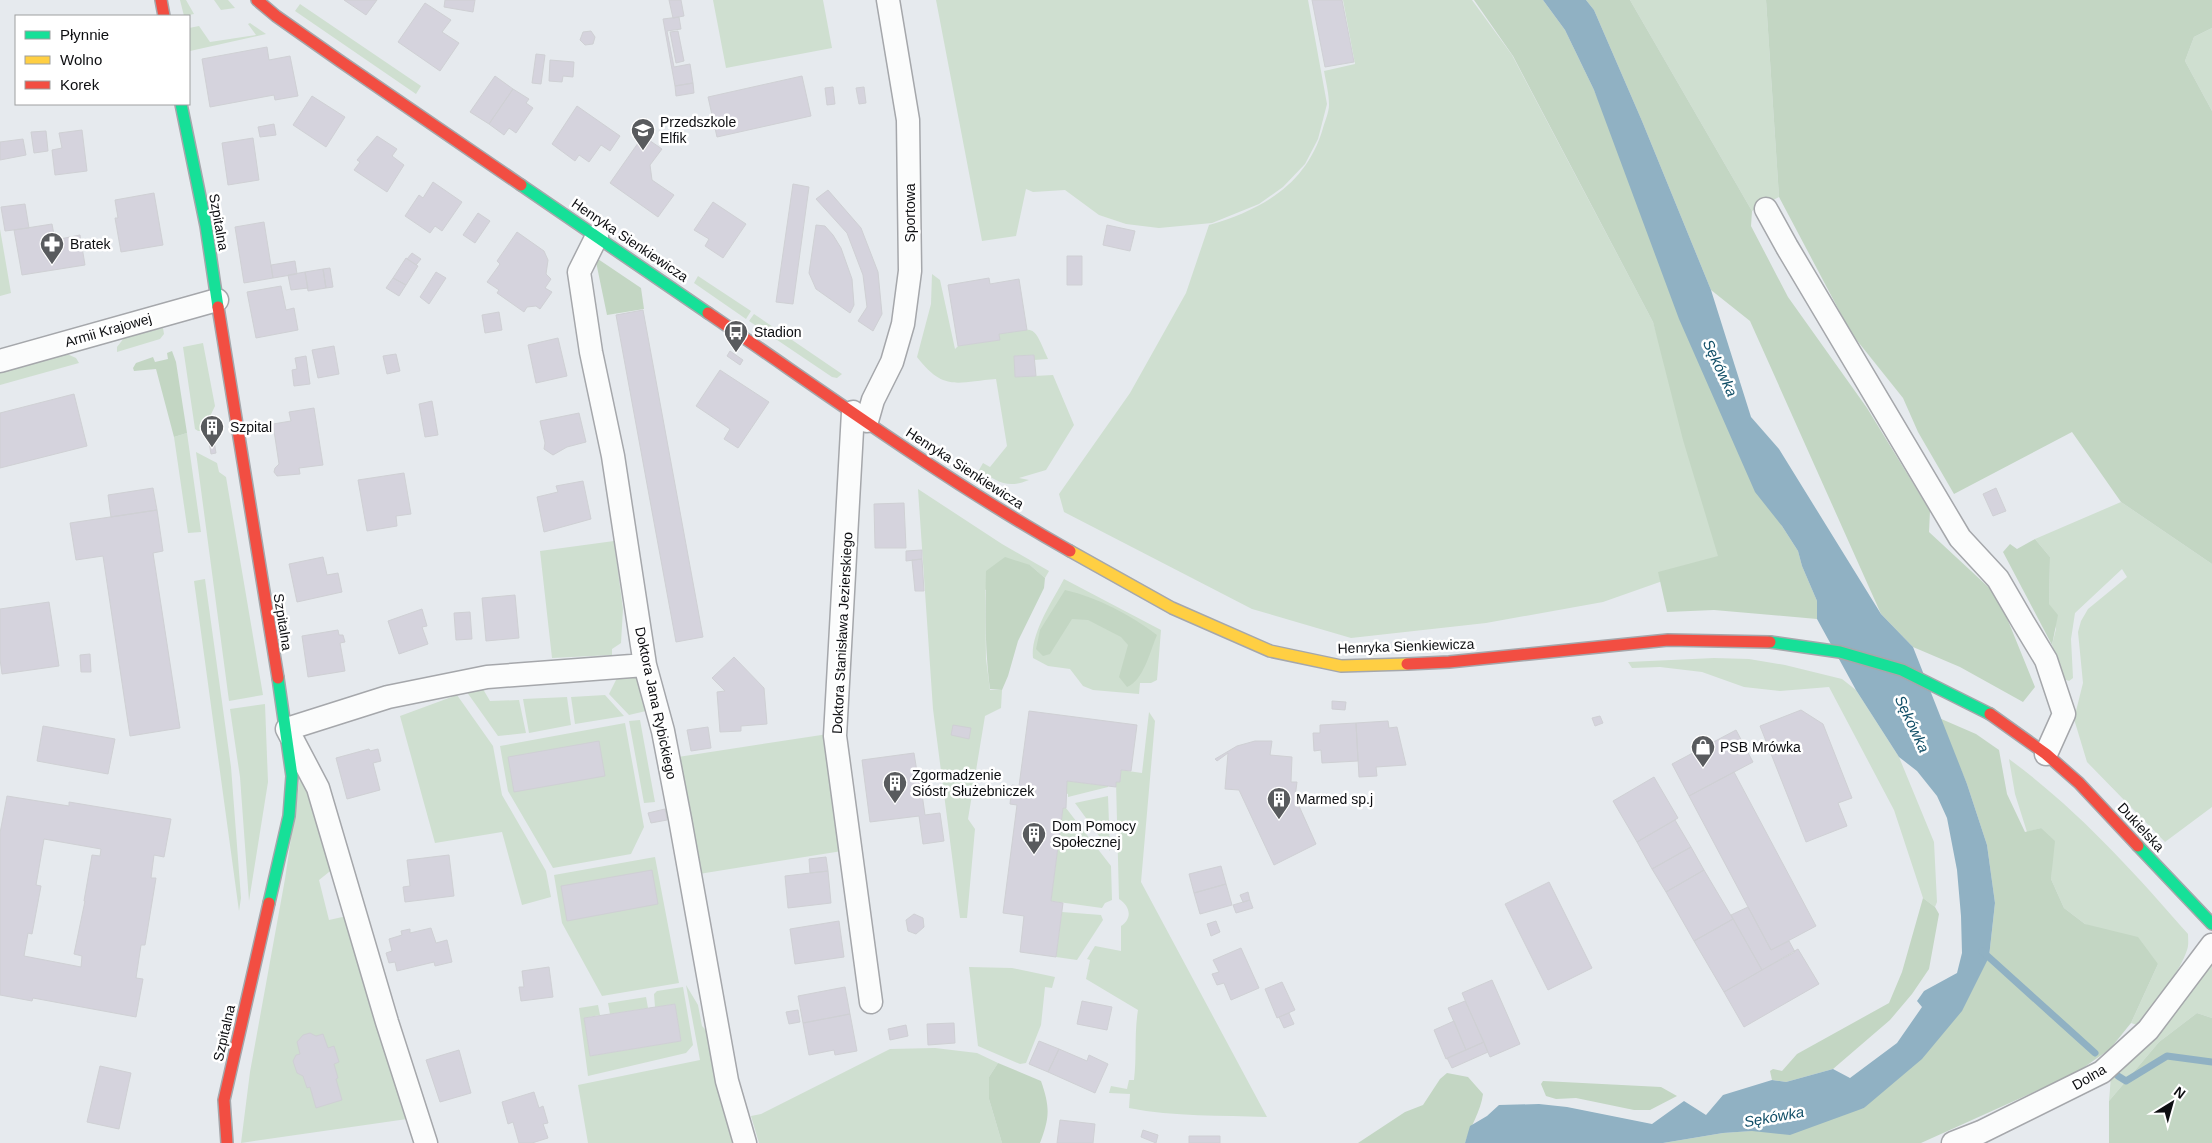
<svg xmlns="http://www.w3.org/2000/svg" width="2212" height="1143" font-family="Arial,sans-serif">
<rect width="100%" height="100%" fill="#e6eaee"/>
<path fill="#cfdfd0" d="M180,0H186L194,14L184,16Z
M214,0H228L235,8L221,10Z
M713,0H823L832,48L726,68Z
M936,0H1308L1327,104L1318,139L1305,164L1283,187L1259,204L1212,223L1159,228L1126,224L1099,215L1065,190L1033,192L1026,189L1016,236L982,241Z
M1343,0H1472L1512,55L1653,322L1725,559L1603,602L1486,623L1351,638L1252,609L1064,512L1059,494L1130,393L1186,293L1209,225C1262,210 1307,184 1323,128C1325,121 1329,112 1329,105C1329,94 1326,82 1324,71L1355,64Z
M1630,0H1766L1779,197L1752,211Z
M300,4L421,86L416,94L295,11Z
M250,23L266,34L190,51L189,28L199,26L210,42L256,35L248,24Z
M2212,28V111L2185,61L2194,37Z
M0,229L11,293L0,296Z
M932,274L940,280L955,349L958,346L1000,340L999,334C1037,328 1032,323 1048,359L1034,360V355L1014,356L1015,377L1053,375L1074,425L1046,470L1019,478L1029,480C1007,489 998,482 979,470L983,463L990,467L1007,446L996,379C957,382 944,392 917,357L931,304Z
M698,276L751,311L746,319L694,283Z
M754,314L842,374L837,378L832,377L749,321Z
M163,328L164,334L160,339L117,352V347L124,338Z
M203,343L215,406L203,431H198L195,429L183,347Z
M67,354L76,358L79,363L0,385V372Z
M187,433L201,532L188,533L174,437Z
M196,452L217,463L219,472L226,477L263,695L229,701Z
M918,489L1002,544L1049,571L1045,578L1030,565L985,590L986,659L990,690H1002L1001,708L985,716L968,819L975,829L967,918H960L933,709Z
M2121,502L2212,564V807L2165,842L2087,762L2074,719L2083,683L2078,632L2081,621L2088,609L2127,577L2122,569L2075,613L2071,639L2073,678L2069,681L2063,679L2052,645L2056,629L2049,604L2050,557L2035,539Z
M614,541L623,609L621,643L612,649V655L552,658L540,551Z
M205,579L231,767L241,898L239,911L194,581Z
M1064,579L1161,630L1157,680L1151,683H1140L1139,694L1093,690L1083,686L1070,669L1048,666L1033,658C1030,634 1053,600 1064,579Z
M1714,658L1749,659L1785,665L1842,679L1856,690L1899,757L1934,842L1937,902L1935,907L1923,898L1894,810L1829,687L1780,691L1744,687L1702,672L1660,667L1632,668L1628,662Z
M639,675L646,711L629,715L609,694L618,676Z
M480,684L490,701L519,700L526,733L498,736L464,688Z
M457,695L493,746L502,795L546,871L551,897L522,905L502,832L435,843L400,716Z
M605,695L624,716L575,724L571,697Z
M567,697L571,725L529,733L523,699Z
M265,704L268,782L249,901L240,777L230,709Z
M1149,712L1155,721L1141,882L1267,1117C1222,1115 1174,1117 1129,1108L1130,1094L1109,1093L1111,1086L1127,1089L1129,1080H1134C1137,1057 1134,1034 1138,1010L1086,979L1090,960L1087,959L1095,946L1121,951V926C1133,918 1130,906 1119,899L1116,782H1120L1121,770L1142,773Z
M640,720L655,802L644,803L629,721Z
M625,723L644,827L631,854L553,868L508,791L500,746Z
M828,734L842,851L699,874L678,757Z
M2009,759C2078,810 2132,870 2188,934C2188,939 2189,945 2187,950C2180,972 2153,1007 2137,1025L2131,1023L2158,964L2085,924L2064,908L2051,879L2052,862L2041,828L2027,832L2015,794Z
M301,770L334,868L319,880L329,920L347,916L414,1118L241,1143L250,1072L285,879Z
M1067,781L1108,786V787L1068,797V794L1065,793Z
M1108,796L1110,851L1075,803Z
M1063,808H1066L1111,866L1112,900L1105,903L1102,908L1051,901Z
M655,857L679,983L602,996L562,923L554,875Z
M1062,912L1101,915L1103,920L1077,960L1056,957Z
M2212,959V1018L2197,1013L2159,1042L2109,1101L2111,1076Z
M969,967L1012,968L1055,977L1052,988L1045,987L1041,1025L1026,1063L1020,1064L978,1046Z
M686,985L698,1005L702,1026L713,1037L735,1143H588L578,1085L700,1060Z
M683,987L693,1045L686,1053L588,1076L579,1008L598,1005L600,1015L584,1018L590,1056L681,1041L675,1004L655,1007L654,994L657,991Z
M646,997L648,1008L610,1014L608,1003Z
M935,1048L977,1053L998,1063L989,1077V1099L1002,1143H759L751,1116L761,1114L890,1049Z"/>
<path fill="#c3d6c3" d="M1474,0H1543L1565,30L1594,90L1782,526L1798,551L1802,566L1817,601V619L1714,610L1667,612L1658,572L1718,556L1683,440L1653,322L1513,56Z
M1586,0H1630L1752,211L1751,226L1788,297L1867,408L1930,511L1929,532L1998,596L2035,687L2023,702L1960,667L1913,647L1881,614L1750,321L1711,290L1642,121L1594,10Z
M1766,0H2212V28L2194,37L2185,61L2212,111V564L2121,502L2072,432L1954,494L1918,432L1903,398L1851,333L1779,197Z
M595,257L641,288L644,309L607,315Z
M172,351L176,362L187,433L174,437L156,369L134,371L133,368L136,363L153,357L155,362L168,359L167,353Z
M2035,539L2050,557L2049,604L2058,615L2052,645L2003,552L2010,544L2017,549Z
M1005,557L1030,565L1045,578L1044,588L1018,641L1008,676L1002,690L990,689C985,651 985,610 986,571Z
M1065,590C1099,598 1129,614 1157,635C1150,651 1144,680 1127,687L1119,677L1128,645L1121,637L1088,620L1072,619L1050,654L1043,656L1036,649L1040,630Z
M1939,718L1976,734L1999,750L2007,794L2025,832L2041,828L2055,841L2051,879L2064,908L2085,924L2138,937L2158,964L2131,1023L2110,1049L2076,1073L1921,1143H1663L1723,1133L1751,1131L1864,1108L1989,957L1995,903L1987,845L1967,784Z
M1923,898L1935,907L1939,914L1929,969L1912,994L1890,1020L1833,1069L1786,1082L1772,1080L1770,1071L1773,1069L1782,1071L1797,1054L1889,1003L1902,972Z
M2197,1013L2212,1018V1143H2109V1101L2159,1042Z
M998,1063L1041,1081C1050,1107 1050,1117 1040,1143H1002L989,1099V1077Z
M1447,1073L1468,1077L1483,1094C1481,1111 1470,1127 1465,1143H1358L1405,1112L1423,1105L1440,1079Z
M1543,1081L1661,1087L1677,1096L1650,1110H1634L1576,1098L1556,1099L1546,1096L1541,1084Z"/>
<path fill="#90b1c3" d="M1543,0H1586L1594,10L1642,121L1711,290L1751,417L1779,449L1881,614L1913,647L1967,784L1987,845L1995,903L1989,957L1962,1011L1922,1059L1864,1108L1790,1135L1752,1131L1723,1133L1663,1143H1465L1470,1126L1487,1116L1499,1105L1539,1104L1567,1107L1652,1124L1684,1101L1706,1115L1723,1095L1772,1080L1786,1082L1833,1069L1850,1078L1897,1043L1922,1007L1917,1001L1924,991L1957,973L1962,953L1961,916L1957,870L1947,818L1937,796L1917,771L1899,757L1856,690L1817,619V601L1802,566L1798,551L1782,526L1755,492L1679,319L1594,90L1565,30Z"/>
<g fill="none" stroke-linecap="round" stroke-linejoin="round">
<path stroke="#90b1c3" stroke-width="7" d="M1982,951L2095,1053
M2118,1076L2126,1081L2167,1056L2212,1062"/>
</g>
<path fill="#d5d3dd" stroke="#cfd0d4" fill-rule="evenodd" d="M344,0H377L366,15Z
M445,0H475L473,12L444,7Z
M669,0H681L684,16L673,18Z
M1312,0H1342L1354,62L1325,67Z
M425,3L451,20L442,32L459,43L440,71L398,42Z
M679,17L681,29L667,31L674,67L690,64L693,83L675,86L663,19Z
M591,31L595,37L593,44L585,45L580,40L583,32Z
M678,31L684,61L676,63L670,32Z
M267,47L269,60L290,56L298,96L275,100L274,95L210,107L202,59Z
M536,54L545,55L541,84L532,83Z
M550,60L574,62L573,77L563,76L562,82L549,81Z
M495,76L513,89L489,124L470,112Z
M802,76L811,116L717,137L708,97Z
M693,83L694,93L676,96L675,86Z
M833,87L835,104L827,105L825,88Z
M864,87L866,103L859,104L856,88Z
M513,89L529,99L526,103L533,108L516,133L509,128L504,135L489,124Z
M312,96L345,117L326,147L293,125Z
M577,106L620,136L610,151L601,145L589,162L579,155L575,161L552,144Z
M274,124L276,135L260,137L258,127Z
M82,130L87,171L55,175L52,150L62,148L59,133Z
M46,131L48,151L34,153L31,132Z
M377,136L397,149L392,156L404,165L387,192L354,170L360,162L357,160Z
M643,136L662,149L650,165L652,180L674,195L658,217L610,183Z
M253,138L259,180L228,185L222,143Z
M23,139L26,155L0,160V142Z
M433,182L462,202L442,231L435,226L430,233L405,216L419,195L423,198Z
M793,184L809,187L793,304L776,302Z
M828,190L861,228L878,272L882,314L873,331L858,321L867,307L863,275L847,233L816,199Z
M154,193L163,245L121,252L115,218H118L115,200Z
M713,202L746,224L723,258L705,246L709,239L694,230Z
M25,204L29,228L5,231L1,207Z
M478,213L490,221L475,243L463,235Z
M264,222L273,278L244,283L235,227Z
M52,224L55,240L80,235L85,265L22,275L14,230Z
M816,225L825,226L833,235L841,248L852,279L854,305L850,313L816,289L809,273Z
M1107,225L1135,231L1130,251L1103,245Z
M517,232L544,251L548,260L546,274L551,279L545,288L552,292L540,309L536,306L527,307L524,312L497,293L499,290L487,282L500,264L497,261Z
M412,253L421,259L416,265L407,259Z
M1067,256H1082V285H1067Z
M406,258L418,266L406,285L393,278Z
M295,261L297,274L273,278L271,265Z
M330,268L333,287L326,288L323,269Z
M323,269L326,288L308,291L305,272Z
M305,272L308,288L291,290L288,275Z
M436,272L446,278L429,304L420,297Z
M393,278L406,285L399,296L386,288Z
M989,278L990,284L1019,279L1027,330L999,334L1000,340L958,346L948,285Z
M281,286L286,310L294,308L298,330L256,338L247,292Z
M643,310L703,637L676,642L616,315Z
M499,312L502,330L485,333L482,315Z
M558,338L567,376L536,383L528,345Z
M334,346L339,374L318,378L312,350Z
M730,351L743,360L740,365L727,356Z
M396,354L400,371L387,374L383,356Z
M1034,355L1036,376L1015,377L1014,356Z
M306,356L310,384L294,386L292,370L297,369L295,358Z
M720,370L769,402L738,448L724,439L730,429L696,406Z
M74,394L87,446L0,468V413Z
M432,401L438,435L425,437L419,404Z
M314,408L323,465L299,468L300,474L277,476L274,472L275,468L279,464L273,424L291,421L289,412Z
M579,413L586,442L567,447L553,455L544,449L545,443L540,421Z
M214,441L216,453L211,454L209,442Z
M404,473L411,514L396,516L397,526L367,531L358,480Z
M583,481L591,519L544,532L537,497L558,492L556,486Z
M153,488L157,510L111,517L108,495Z
M1996,488L2006,511L1993,516L1983,494Z
M904,503L906,548H875L874,504Z
M157,510L163,551L153,553L180,728L130,736L103,556L76,560L70,523Z
M922,550V559L906,561V551Z
M323,557L327,575L338,573L342,592L297,602L289,564Z
M922,559L924,591H915L912,560Z
M515,595L519,638L486,641L482,598Z
M49,602L59,666L2,674L0,659V609Z
M422,609L427,626L422,627L428,644L399,654L388,621Z
M470,612L472,639L456,640L454,613Z
M338,630L339,635H343L345,642L340,643L345,671L308,677L302,636Z
M90,654L91,672H81L80,655Z
M734,657L764,688L767,724L741,726V731L720,732L717,692L725,691L712,678Z
M1332,701L1346,702L1345,710L1332,709Z
M1801,710L1823,724L1852,798L1838,803L1847,826L1806,842L1760,726Z
M1029,711L1137,725L1131,771L1121,770L1120,782H1116V787L1067,781L1066,808H1063L1051,901L1063,903L1056,957L1020,952L1024,916L1003,913L1017,805L1010,804L1012,785L1019,786Z
M1600,716L1603,723L1595,726L1592,718Z
M1388,721L1389,728L1397,727L1406,765L1376,767L1377,776L1359,777L1356,723Z
M1356,723L1358,761L1322,763L1321,750L1314,751L1313,733H1320V725Z
M953,725L971,728L969,739L951,735Z
M43,726L115,739L108,774L37,761Z
M708,727L711,748L691,751L687,730Z
M1736,730L1753,762L1689,796L1672,764Z
M599,741L605,776L514,792L508,757Z
M1255,741H1272L1270,755L1292,757L1291,782H1297L1295,797L1316,844L1274,865L1239,790L1225,789L1228,753L1217,761L1215,759L1237,746Z
M369,749L370,751L378,749L381,761L373,763L380,790L347,799L336,758Z
M914,753L918,778L927,776L929,793L922,794L925,815L940,813L944,841L923,844L919,816L870,822L862,760Z
M1734,772L1816,926L1771,950L1689,796Z
M1654,777L1678,818L1637,842L1613,801Z
M7,796L69,806V802L171,819L164,857L154,855L151,878H156L145,945H141L136,978L143,979L136,1017L33,998L32,1001L0,995V833ZM44,839L101,849L100,856L92,855L84,901H85L74,954L82,956L81,967L24,956L28,933L32,934L41,886L36,885Z
M665,809L667,820L651,823L648,813Z
M1675,820L1691,847L1652,869L1637,842Z
M1691,847L1704,870L1666,892L1652,869Z
M449,855L454,896L405,902L403,887L410,886L407,860Z
M826,857L828,871L810,873L809,859Z
M1221,866L1226,884L1194,893L1189,874Z
M652,870L658,904L567,921L561,886Z
M1704,870L1733,919L1694,941L1666,892Z
M828,871L831,903L788,908L785,876Z
M1549,882L1592,968L1548,990L1505,904Z
M1226,884L1232,905L1200,914L1194,893Z
M1248,892L1250,900L1243,902L1240,895Z
M1250,900L1253,908L1236,913L1233,905Z
M1748,907L1771,950L1789,941L1795,952L1762,970L1731,915Z
M914,914L923,918L924,927L916,934L908,931L906,920Z
M1733,919L1762,970L1724,992L1694,941Z
M839,921L844,957L795,964L790,929Z
M1216,921L1220,932L1211,936L1207,924Z
M431,928L436,943L447,940L452,962L435,966L434,962L397,971L395,962L389,963L386,953L392,951L389,939L402,935L401,931L410,929V933Z
M1241,948L1259,988L1231,1000L1224,983L1217,985L1212,974L1219,972L1213,960Z
M1798,949L1819,984L1744,1027L1724,992Z
M549,967L553,997L521,1001L519,987H524L522,971Z
M1492,980L1520,1044L1490,1057L1462,993Z
M1282,982L1295,1010L1277,1018L1265,989Z
M845,987L850,1014L803,1023L798,996Z
M1082,1001L1112,1007L1107,1030L1077,1024Z
M1465,1001L1484,1042L1466,1050L1448,1008Z
M675,1004L681,1041L590,1056L584,1018Z
M798,1010L800,1022L789,1024L786,1012Z
M1289,1013L1294,1024L1284,1028L1279,1017Z
M850,1014L857,1051L835,1055L834,1050L809,1055L803,1023Z
M1454,1021L1466,1050L1446,1059L1434,1030Z
M954,1023L955,1043L928,1045L927,1024Z
M906,1025L908,1036L890,1040L888,1029Z
M310,1033L316,1036L323,1034L328,1048L334,1046L339,1062L334,1064L338,1078L336,1079L342,1100L316,1108L310,1087L307,1088L303,1076L297,1073L293,1061L296,1055L300,1054L297,1042L303,1035Z
M1039,1041L1059,1049L1048,1072L1029,1064Z
M1484,1042L1488,1052L1452,1068L1447,1058Z
M1059,1049L1087,1061L1089,1055L1108,1064L1095,1093L1048,1072Z
M459,1050L471,1093L440,1102L426,1060Z
M100,1066L131,1073L119,1129L87,1122Z
M534,1092L539,1108L543,1106L548,1123L543,1124L548,1138L532,1143H519L513,1122L508,1124L502,1102Z
M1060,1120L1095,1124L1093,1143H1057Z
M1143,1130L1158,1135L1156,1143L1141,1137Z
M1189,1136H1220V1143H1189Z"/>
<g fill="none" stroke-linecap="round" stroke-linejoin="round">
<g stroke="#a5a7ab" stroke-width="25">
<path id="street" d="M1766,209L1787,247L1960,538L1998,579L2023,622L2046,660L2064,714L2046,754
M597,236L579,272L591,352L613,456L645,665L663,731L680,819L727,1081L745,1143
M0,361L217,300
M853,412L835,736L871,1002
M867,421L873,400L892,362L903,324L910,271L908,120L888,0
M426,1143L387,1022L318,788L287,729L388,697L487,677L645,665
M1953,1143L1981,1132L2102,1072L2148,1030L2212,945"/>
</g>
<g stroke="#a5a7ab" stroke-width="14">
<path id="fast" d="M181,104L206,226L218,307
M521,185L708,313
M1770,642L1840,652L1902,670L1990,714
M2138,846L2212,924
M269,903L289,816L292,776L278,678"/>
</g>
<g stroke="#a5a7ab" stroke-width="14">
<path id="slow" d="M1070,551L1172,608L1270,651L1341,666L1407,664"/>
</g>
<g stroke="#a5a7ab" stroke-width="14">
<path id="jam" d="M161,0L164,16
M257,0L276,16L340,61L521,185
M218,307L278,678
M708,313C827,394 944,480 1070,551
M1407,664L1449,662L1668,640L1770,642
M1990,714L2046,754L2079,783L2138,846
M227,1143L224,1100L269,903"/>
</g>
<use href="#street" stroke="#fbfcfc" stroke-width="22"/>
<use href="#fast" stroke="#16e098" stroke-width="11"/>
<use href="#slow" stroke="#ffcf43" stroke-width="11"/>
<use href="#jam" stroke="#f24e42" stroke-width="11"/>
</g>
<defs>
<g id="school-pin" transform="scale(1.25)"><path d="M0 17L-7.5 6A9.5 9.5 0 1 1 7.5 6Z" fill="#595b5e" stroke="#fff"/><path d="M0-5L7-2L0 1L-7-2ZM-4 1L0 2.5L4 1V4Q0 6-4 4Z" fill="#fff"/></g>
<g id="pharmacy-pin" transform="scale(1.25)"><path d="M0 17L-7.5 6A9.5 9.5 0 1 1 7.5 6Z" fill="#595b5e" stroke="#fff"/><path d="M-2-6h4v4h4v4h-4v4h-4v-4h-4v-4h4Z" fill="#fff"/></g>
<g id="bus-pin" transform="scale(1.25)"><path d="M0 17L-7.5 6A9.5 9.5 0 1 1 7.5 6Z" fill="#595b5e" stroke="#fff"/><path d="M-5-6H5V4H4V6H2V4H-2V6H-4V4H-5ZM-3.5-4V0h7V-4ZM-3.5 1.2v1.5H-2V1.2ZM2 1.2v1.5H3.5V1.2Z" fill="#fff"/></g>
<g id="building-pin" transform="scale(1.25)"><path d="M0 17L-7.5 6A9.5 9.5 0 1 1 7.5 6Z" fill="#595b5e" stroke="#fff"/><path d="M-4-6H4V6H1V3H-1V6H-4ZM-2.5-4.3h1.7v1.8h-1.7ZM.8-4.3h1.7v1.8H.8ZM-2.5-1h1.7V.8h-1.7ZM.8-1h1.7V.8H.8Z" fill="#fff"/></g>
<g id="shop-pin" transform="scale(1.25)"><path d="M0 17L-7.5 6A9.5 9.5 0 1 1 7.5 6Z" fill="#595b5e" stroke="#fff"/><path d="M-5-2.5h2.3a2.7 3.5 0 0 1 5.4 0H5L5.5 6h-11ZM-1.5-2.5h3a1.5 2.3 0 0 0-3 0Z" fill="#fff"/></g>
</defs>
<g fill-rule="evenodd">
<use href="#school-pin" x="643" y="130"/>
<use href="#pharmacy-pin" x="52" y="244"/>
<use href="#bus-pin" x="736" y="332"/>
<use href="#building-pin" x="212" y="427"/>
<use href="#shop-pin" x="1703" y="747"/>
<use href="#building-pin" x="895" y="783"/>
<use href="#building-pin" x="1279" y="799"/>
<use href="#building-pin" x="1034" y="834"/>
</g>
<g text-anchor="middle" stroke-width="5" stroke-linejoin="round" paint-order="stroke">
<g font-size="14" fill="#0d0e11" stroke="#fff" text-anchor="start">
<text x="660" y="127">Przedszkole<tspan x="660" dy="16">Elfik</tspan></text>
<text x="70" y="249">Bratek</text>
<text x="754" y="337">Stadion</text>
<text x="230" y="432">Szpital</text>
<text x="1720" y="752">PSB Mrówka</text>
<text x="912" y="780">Zgormadzenie<tspan x="912" dy="16">Sióstr Służebniczek</tspan></text>
<text x="1296" y="804">Marmed sp.j</text>
<text x="1052" y="831">Dom Pomocy<tspan x="1052" dy="16">Społecznej</tspan></text>
</g>
<g font-size="14" fill="#0d0e11" stroke="#fff">
<text transform="translate(910 213) rotate(-90)" y="5">Sportowa</text>
<text transform="translate(219 222) rotate(80)" y="5">Szpitalna</text>
<text transform="translate(630 240) rotate(34)" y="5">Henryka Sienkiewicza</text>
<text transform="translate(108 330) rotate(-16)" y="5">Armii Krajowej</text>
<text transform="translate(965 468) rotate(33)" y="5">Henryka Sienkiewicza</text>
<text transform="translate(283 622) rotate(81)" y="5">Szpitalna</text>
<text transform="translate(842 633) rotate(-87)" y="5">Doktora Stanisława Jezierskiego</text>
<text transform="translate(1406 646) rotate(-2)" y="5">Henryka Sienkiewicza</text>
<text transform="translate(656 703) rotate(78)" y="5">Doktora Jana Rybickiego</text>
<text transform="translate(2141 827) rotate(47)" y="5">Dukielska</text>
<text transform="translate(224 1033) rotate(-77)" y="5">Szpitalna</text>
<text transform="translate(2089 1077) rotate(-30)" y="5">Dolna</text>
</g>
<g font-size="15" font-style="italic" fill="#104e67" stroke="#fff">
<text transform="translate(1720 368) rotate(65)" y="5">Sękówka</text>
<text transform="translate(1912 724) rotate(65)" y="5">Sękówka</text>
<text transform="translate(1774 1117) rotate(-10)" y="5">Sękówka</text>
</g>
</g>
<rect x="15" y="15" width="175" height="90" fill="#ffffff" stroke="#9e9fa0"/>
<rect x="25" y="31" width="25" height="8" fill="#16e098" stroke="#9e9fa0"/>
<text x="60" y="40" font-size="15" fill="#0d0e11">Płynnie</text>
<rect x="25" y="56" width="25" height="8" fill="#ffcf43" stroke="#9e9fa0"/>
<text x="60" y="65" font-size="15" fill="#0d0e11">Wolno</text>
<rect x="25" y="81" width="25" height="8" fill="#f24e42" stroke="#9e9fa0"/>
<text x="60" y="90" font-size="15" fill="#0d0e11">Korek</text>
<g transform="translate(2172 1103) rotate(37)" stroke="#ffffff" stroke-width="4" paint-order="stroke">
<path d="M0-4L9 19L0 12L-9 19Z" fill="#0d0e11"/>
<text y="-8" font-size="14" font-weight="bold" text-anchor="middle" fill="#0d0e11">N</text>
</g>
</svg>
